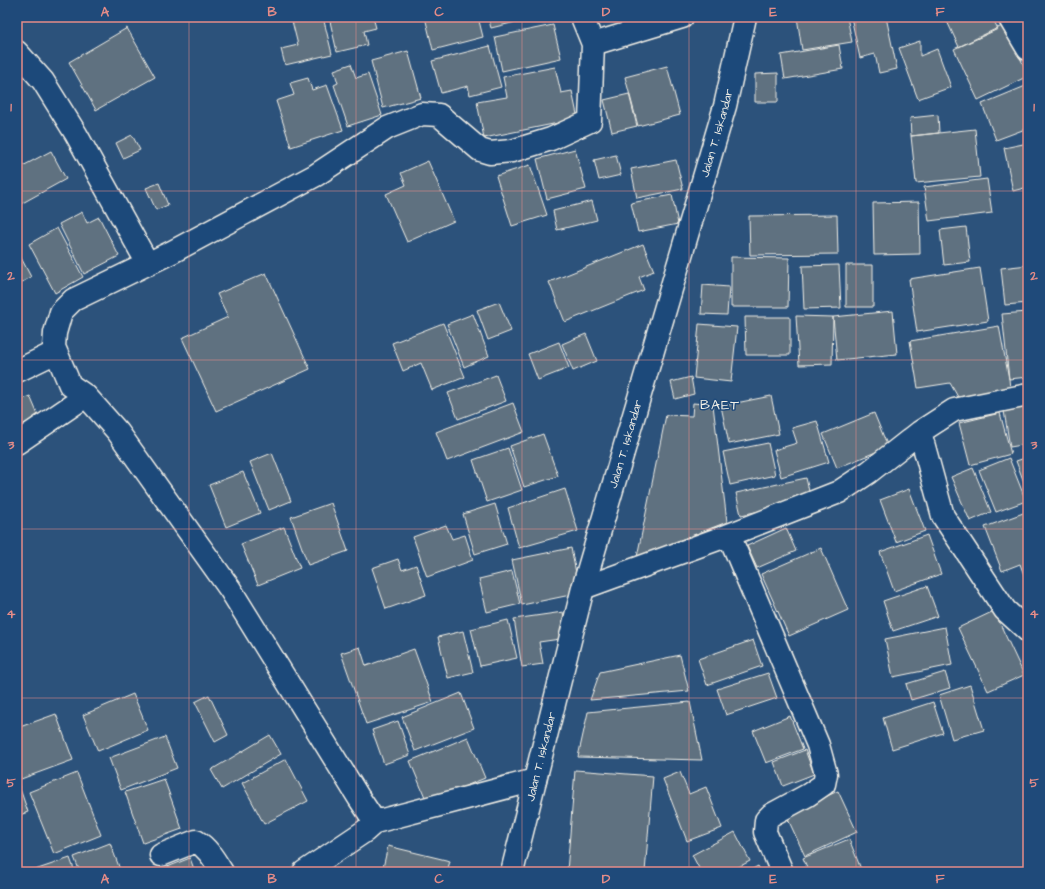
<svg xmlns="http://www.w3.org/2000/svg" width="1045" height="889" font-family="'Architects Daughter',sans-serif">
<rect width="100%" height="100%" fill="#2c527b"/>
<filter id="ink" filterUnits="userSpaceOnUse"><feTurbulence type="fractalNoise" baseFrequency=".025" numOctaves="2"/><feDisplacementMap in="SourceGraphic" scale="8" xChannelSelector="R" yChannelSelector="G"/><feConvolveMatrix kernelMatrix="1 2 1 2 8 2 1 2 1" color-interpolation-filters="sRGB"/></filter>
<g filter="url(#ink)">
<path fill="#5e7180" stroke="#f4f1e8" d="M291,17H323L332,54L285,65L281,49L298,45Z
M329,17H373L376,28L364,31L367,45L337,52Z
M425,17H478L483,37L433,50Z
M488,17H536L491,28Z
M797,17H847L852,42L802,50Z
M851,17H886L897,69L879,73L875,54L860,58Z
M945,17H992L998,29L959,47Z
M553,25L561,58L502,71L495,37Z
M1004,25L1028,74V76L978,100L954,49Z
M127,28L155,77L96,110L69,62Z
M920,41V56L937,49L951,87L918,99L899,48Z
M839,45L843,69L785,79L781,55Z
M490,46L501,87L470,95L468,86L441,93L432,61Z
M408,51L421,98L383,108L371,61Z
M351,64L356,78L368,74L382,115L348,126L334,85L338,83L334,70Z
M667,66L680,115L638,126L625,77Z
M555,67L561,93L572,91L578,119L484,138L477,102L507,97L503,77Z
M778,73V102H755V74Z
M308,78L312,90L327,85L343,130L291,147L276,101L294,95L290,83Z
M1028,85V128L996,140L982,104Z
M629,94L637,126L612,132L604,100Z
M938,115L939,133L911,136L910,118Z
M975,129L980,177L916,183L911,136Z
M132,135L140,150L123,158L116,143Z
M1028,143V187L1013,191L1004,148Z
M575,149L586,189L547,199L537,159Z
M51,151L66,179L17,206V169Z
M616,155L621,175L599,180L594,160Z
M676,160L683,189L637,198L631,169Z
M428,161L454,221L407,242L386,194L406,185L401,173Z
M530,165L547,215L512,226L496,176Z
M987,179L992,213L929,221L924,187Z
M159,183L168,205L156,210L146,188Z
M672,195L678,224L638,232L631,203Z
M592,201L597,220L557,230L553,211Z
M919,202L920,254L874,255L873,203Z
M82,212L87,223L99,217L119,256L84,274L59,224Z
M837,215L838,254L750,255L749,216Z
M966,227L970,262L944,265L940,230Z
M57,228L83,277L55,293L29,244Z
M643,244L654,271L639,277L644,290L565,322L549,282Z
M17,250L31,277L17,285Z
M731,257L789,258L788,307H731Z
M839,265L841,308L804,309L802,266Z
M846,265H873V307H846Z
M1028,265V303L1005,305L1001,268Z
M980,268L988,321L917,332L909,279Z
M266,273L310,369L216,411L182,338L228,317L217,294Z
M703,285L729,287L727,315L701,314Z
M499,302L511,331L488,340L477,310Z
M893,311L897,354L837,360L833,317Z
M1028,312V377L1009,379L1002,314Z
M473,314L489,356L464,367L447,324Z
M796,316L833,317L832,364L799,365Z
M745,317H790V355H746Z
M443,323L465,377L432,390L421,363L403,371L392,343Z
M699,324L737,327L731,382L694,378Z
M999,326L1009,379L1010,389L958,397L950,383L918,388L910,341Z
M586,334L597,361L573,371L562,344Z
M559,342L569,368L538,380L528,354Z
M496,375L506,401L458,419L448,393Z
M691,377L694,394L675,399L671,382Z
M30,396L41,422L17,431V401Z
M771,396L779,434L729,444L721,406Z
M1028,402V444L1010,447L1003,405Z
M513,403L524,432L447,461L436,432Z
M693,403L713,405L727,522L637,557L666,415L692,416Z
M874,413L888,447L837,468L823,434Z
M1000,413L1011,454L970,465L959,423Z
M817,421L829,462L781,477L774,450L797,443L792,428Z
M543,434L558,476L524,487L510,446Z
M768,443L775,475L730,485L723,452Z
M508,448L522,490L487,502L473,460Z
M272,453L291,501L269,510L250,462Z
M1028,457V493L1016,461Z
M1009,458L1026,501L996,512L979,470Z
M973,468L991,512L970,521L951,477Z
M243,472L260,513L226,527L209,485Z
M806,478L811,500L741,515L736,493Z
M565,489L578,531L519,548L508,508Z
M909,489L925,531L896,542L880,500Z
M331,503L348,551L308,565L291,517Z
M495,504L507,544L475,554L463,514Z
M1026,512L1028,519V586L1020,564L1002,571L985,527Z
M446,525L452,539L465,535L473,560L427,577L413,537Z
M284,527L300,568L258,585L241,544Z
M786,528L796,551L757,568L747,546Z
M927,535L941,574L894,591L880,552Z
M571,548L580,593L522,605L512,560Z
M821,548L848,610L789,636L761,574Z
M398,559L402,570L416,565L426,595L386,609L372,568Z
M512,571L520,604L487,612L479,579Z
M927,586L938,616L893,631L883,601Z
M994,611L1024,675L988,691L958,628Z
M563,612L567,638L539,642L543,664L522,667L514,619Z
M508,620L517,658L480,666L471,629Z
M945,627L952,665L893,677L885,639Z
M463,631L473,672L448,678L438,637Z
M753,640L762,666L707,685L698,659Z
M360,647L366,666L414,649L433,702L366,724L341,653Z
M680,655L689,691L590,700L600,672Z
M945,672L950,688L911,700L906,684Z
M768,673L777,698L726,715L717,689Z
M970,685L984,730L952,739L939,695Z
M461,693L474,728L415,751L402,717Z
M133,694L148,730L98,751L83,715Z
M209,695L228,735L215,742L195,702Z
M690,702L702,760L578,757L588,712Z
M933,702L943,733L892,749L883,718Z
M56,714L73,760L21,779L17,768V728Z
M790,716L803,749L766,763L753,731Z
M398,721L410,755L384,764L372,730Z
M270,735L281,754L222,789L211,770Z
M165,737L177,768L121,790L109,758Z
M468,737L485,778L427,802L410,761Z
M805,750L814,774L783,786L774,762Z
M286,759L308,801L264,824L242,783Z
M575,770L653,776L645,872H567Z
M680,772L689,794L706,787L722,828L687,841L663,779Z
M77,773L101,835L54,854L29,792Z
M164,779L182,829L143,843L125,792Z
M18,783L28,812L17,816V784Z
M838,791L857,832L805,856L786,815Z
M735,832L750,861L729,872H701L692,855Z
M849,839L861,869L854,872H809L803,858Z
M110,843L121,872H80L74,857Z
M388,846L450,861L447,872H382Z
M70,858L75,872H35V870Z
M190,858L195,872H155Z
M758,866L761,872H747Z"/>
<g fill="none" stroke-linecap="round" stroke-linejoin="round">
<g stroke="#f4f1e8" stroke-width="25">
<path id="street" d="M1009,17L1028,49
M593,44L682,17
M17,52L43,81L76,134L148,264
M17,371L56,352
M920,432L943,516L1005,610L1028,631
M17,443L86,396
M729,535L818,745L826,774L824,784L808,795L771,815L766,820L765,832L782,872
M583,588L729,535L839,492L869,472L920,432L954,410L1028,395
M375,822L535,780
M161,855L196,841C208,848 215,861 222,872
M304,872L365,831L375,822L359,798L230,589L118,432L86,396L70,385L54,347L55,333L61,312L73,300L172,252L316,175L387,128L422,114L439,115L480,150L490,153L512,151L551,139L590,121L593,44L582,17"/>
</g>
<g stroke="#f4f1e8" stroke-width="25">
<g id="secondary">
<path id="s1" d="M512,872L583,588L725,106L745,17"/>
</g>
</g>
<use href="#street" stroke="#1f4a7a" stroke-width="22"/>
<use href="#secondary" stroke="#1f4a7a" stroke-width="22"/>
</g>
</g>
<path fill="none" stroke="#e58c88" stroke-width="1" stroke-opacity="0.55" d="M189,17V872M356,17V872M522,17V872M689,17V872M856,17V872M17,191H1028M17,360H1028M17,529H1028M17,698H1028"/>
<g text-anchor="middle" stroke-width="3" stroke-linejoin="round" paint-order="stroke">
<g font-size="12" fill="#f4f1e8" stroke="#1f4a7a">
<text dy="4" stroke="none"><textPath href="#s1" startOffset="767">Jalan T. Iskandar</textPath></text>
<text dy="4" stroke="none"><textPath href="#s1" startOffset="443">Jalan T. Iskandar</textPath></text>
<text dy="4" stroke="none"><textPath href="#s1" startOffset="119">Jalan T. Iskandar</textPath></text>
</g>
<g font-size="14" letter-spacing="1" fill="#f4f1e8" stroke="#1f4a7a">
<text x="720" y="409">BAET</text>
</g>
</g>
<rect width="1045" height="889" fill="none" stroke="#1f4a7a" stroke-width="44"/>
<rect x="22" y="22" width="1001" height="845" fill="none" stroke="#e58c88" stroke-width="1.5"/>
<g font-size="13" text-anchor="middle" font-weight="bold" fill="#e58c88">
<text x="105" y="16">A</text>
<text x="272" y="16">B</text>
<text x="439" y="16">C</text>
<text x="606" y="16">D</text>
<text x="773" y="16">E</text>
<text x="940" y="16">F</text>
<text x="11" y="111">1</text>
<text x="1034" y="111">1</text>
<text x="11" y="280">2</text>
<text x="1034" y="280">2</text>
<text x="11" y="449">3</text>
<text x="1034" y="449">3</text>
<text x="11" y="618">4</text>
<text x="1034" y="618">4</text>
<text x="11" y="787">5</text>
<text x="1034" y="787">5</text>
<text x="105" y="883">A</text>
<text x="272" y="883">B</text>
<text x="439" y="883">C</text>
<text x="606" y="883">D</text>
<text x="773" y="883">E</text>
<text x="940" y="883">F</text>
</g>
</svg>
